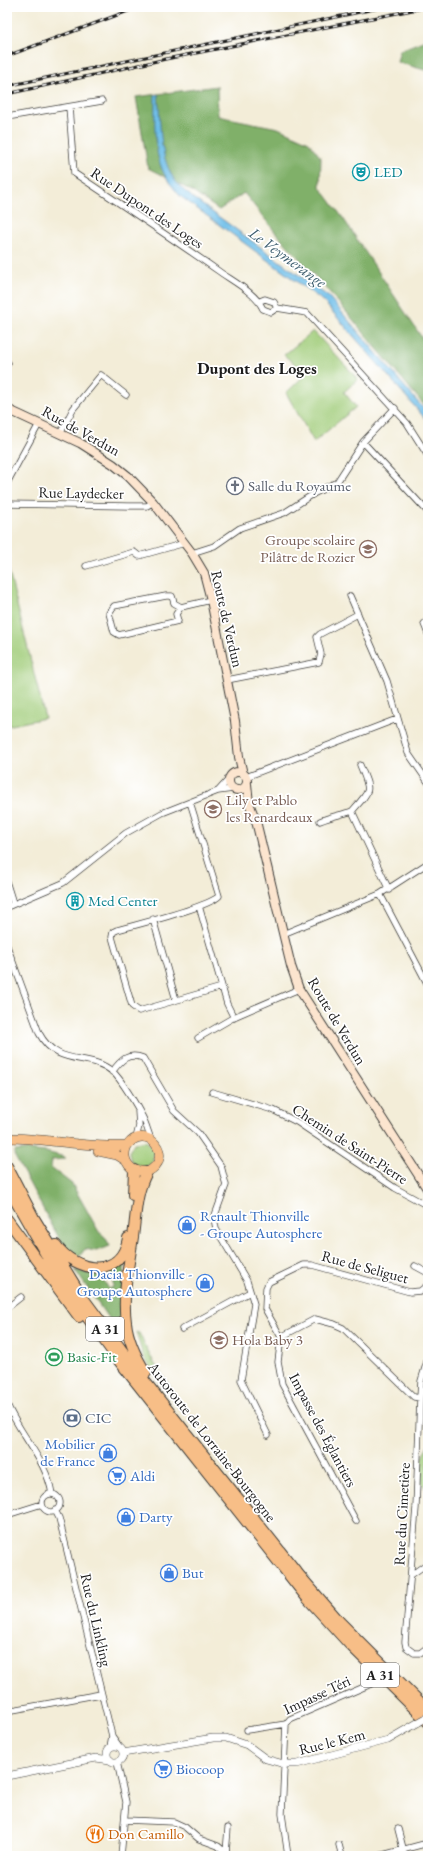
<svg xmlns="http://www.w3.org/2000/svg" width="435" height="1863" font-family="'EB Garamond',serif">
<rect width="100%" height="100%" fill="#fff"/>
<filter id="ink" filterUnits="userSpaceOnUse"><feTurbulence type="fractalNoise" baseFrequency=".025" numOctaves="2"/><feDisplacementMap in="SourceGraphic" scale="8" xChannelSelector="R" yChannelSelector="G"/><feConvolveMatrix kernelMatrix="1 2 1 2 8 2 1 2 1" color-interpolation-filters="sRGB"/></filter>
<filter id="wash" filterUnits="userSpaceOnUse"><feTurbulence type="fractalNoise" baseFrequency=".012" numOctaves="4" result="noise"/><feDisplacementMap in="SourceGraphic" scale="16" xChannelSelector="R" yChannelSelector="G"/><feGaussianBlur stdDeviation="0.9" result="paint"/><feColorMatrix in="noise" values="0 0 0 0 0 0 0 0 0 0 0 0 0 0 0 0 0 1.4 0 .05"/><feComposite in="paint" operator="in"/></filter>
<g filter="url(#wash)">
<rect width="100%" height="100%" fill="#f3edd8"/>
<path fill="#a0cc79" stroke="#5e744a" d="M313,331L358,379L344,392L356,407L314,442L286,393L306,374L284,355Z
M7,564L45,718L7,726Z
M146,1141L156,1150L153,1154V1162C142,1172 130,1166 129,1152L134,1143Z
M136,1332L139,1333L154,1363L184,1407L181,1409L158,1380L143,1356Z
M428,1445V1491L420,1481L423,1455Z"/>
<path fill="#80b069" stroke="#4e6642" d="M428,39V71L397,62L400,50Z
M217,86L218,116L278,128L309,142L321,158L320,187L343,218L428,347V410L333,296L276,233L244,193L219,210L190,190L148,168L136,97Z
M26,1150L46,1152L65,1157V1159L52,1160L51,1168L72,1184L99,1232L105,1237L110,1246L96,1251L85,1249L79,1257L71,1252L61,1242L14,1155L15,1151Z
M125,1261L121,1301V1330L117,1331L75,1270L101,1276L109,1289L113,1287V1279L109,1271Z"/>
<path fill="#6dbee9" stroke="#446d82" d="M158,94C161,123 158,159 177,183C181,189 188,193 193,198L329,297L428,414V422L323,301L180,196C176,191 171,185 167,179C152,155 155,122 155,95Z"/>
</g>
<g filter="url(#ink)">
<g fill="none" stroke-linecap="round" stroke-linejoin="round">
<g stroke="#3c3b38" stroke-width="7">
<path id="minor" d="M69,107L74,173C122,205 170,237 217,270C232,281 255,292 263,309L271,312L277,308L307,313L407,423L428,456
M7,117L102,101
M260,301L265,299L274,302L277,308
M7,364L8,363
M60,434L73,409L101,375L126,395
M363,442L428,512
M7,483L39,424
M7,504L129,506H147L153,502
M192,553L214,546L240,528L284,513L315,493L337,482L363,442L395,408
M86,566L134,552L139,556L185,543
M350,596L387,681L408,753L428,782
M181,607L176,614L178,621L119,635L114,632L109,613L114,606L166,596H172L174,603L181,607L211,600
M428,620L424,624L428,634
M227,680L319,662L321,654L317,637L320,634L358,614
M360,765C371,792 372,789 352,811L389,890
M246,777L397,719
M218,791L229,779
M190,802L219,896C207,908 138,924 117,930L113,932L112,937L132,1006L139,1011L222,987
M320,821C332,816 341,815 352,811
M7,884L13,903
M380,894L428,985
M199,906L227,1004L234,1018
M7,907L63,883L126,833L162,813L218,791L233,789
M153,919L176,1000
M283,934L380,894L428,863
M7,946L39,1033C58,1069 89,1051 113,1072C121,1079 137,1106 142,1116C146,1123 148,1132 151,1139
M198,1038L236,1016L299,989
M112,1072C121,1060 128,1052 143,1058L174,1111L198,1133L221,1166L226,1185L214,1218L216,1229L247,1281L254,1304L241,1380L268,1435
M212,1092L273,1110L297,1122L395,1188L428,1206
M136,1138L139,1126L138,1111
M415,1266L428,1273
M7,1308L21,1297
M182,1329L250,1292
M281,1337L265,1309L266,1288L269,1282L304,1265H312L410,1292L420,1291L428,1285
M428,1358L421,1381L420,1398L416,1508L405,1642L406,1647L414,1653H420L428,1647
M7,1404C20,1435 47,1461 52,1494
M42 1503a9 9 0 1 1 18 0a9 9 0 1 1-18 0Z
M55,1510L59,1518L112,1736L110,1747
M7,1515L42,1504
M356,1521L282,1384L278,1362L281,1337L315,1319L334,1324L343,1328L414,1397L420,1398
M411,1575L428,1563
M7,1711L101,1694
M286,1724L282,1814L288,1856
M247,1730L286,1724L290,1719L371,1684
M112,1736L119,1746
M117,1762L126,1802L121,1856
M125,1820L174,1822L185,1827L199,1839L218,1846L226,1853V1856
M398,1829L405,1856
M339,1845L342,1856
M226,1853L228,1828
M379,1856L428,1843"/>
</g>
<g stroke="#3c3b38" stroke-width="8">
<path id="tertiary" d="M107 1754a8 8 0 1 1 16 0a8 8 0 1 1-16 0Z
M123,1753L213,1738H226L247,1745L266,1759L284,1764H297L388,1740L419,1722
M7,1776L96,1758L110,1760"/>
</g>
<g stroke="#3c3b38" stroke-width="10">
<path id="secondary" d="M7,409L80,443L113,464L128,476L153,502L192,553L204,573L211,600L235,721L239,757L243,774
M229 781a9 9 0 1 1 18 0a9 9 0 1 1-18 0Z
M247,784L249,803L256,821L291,966L299,989L428,1190"/>
</g>
<g stroke="#3c3b38" stroke-width="10">
<path id="primary" d="M7,1138C47,1138 87,1148 127,1146C146,1120 177,1158 147,1172L134,1170C125,1164 123,1155 127,1146
M98,1151L117,1155L125,1160"/>
</g>
<g stroke="#3c3b38" stroke-width="12">
<path id="motorway" d="M7,1166L34,1218L81,1295L144,1380L300,1576L340,1622L428,1710
M7,1186L53,1267L79,1306L119,1361L307,1598L350,1645L428,1722
M133,1195L134,1170
M7,1219L79,1317
M56,1245C75,1272 121,1280 128,1238
M146,1373C136,1357 128,1341 126,1322C122,1294 129,1265 133,1237C136,1215 136,1192 147,1172"/>
</g>
<use href="#minor" stroke="#fff" stroke-width="5.5"/>
<use href="#tertiary" stroke="#fff" stroke-width="7"/>
<use href="#secondary" stroke="#fce5cf" stroke-width="8"/>
<use href="#primary" stroke="#f7be87" stroke-width="9"/>
<use href="#motorway" stroke="#f7be87" stroke-width="10"/>
<g stroke="#1c1c1c" stroke-width="3">
<path id="rail" d="M7,56L139,7
M7,86L384,7
M7,94L166,59L428,7"/>
</g>
<use href="#rail" stroke="#fff" stroke-width="1.5" stroke-dasharray="4.5" stroke-linecap="butt"/>
<g stroke="#3c3b38" stroke-width="8" stroke-linecap="butt">
<path id="tertiary-bridge" d="M419,1722L428,1717"/>
</g>
<use href="#tertiary-bridge" stroke="#fff" stroke-width="7"/>
</g>
</g>
<defs>
<g id="theatre-ring" transform="scale(0.9)"><circle r="9.5" fill="#fff" stroke="#0f9aa8" stroke-width="1.5"/><path d="M-5-5.5Q0-4 5-5.5V0Q5 5 0 6Q-5 5-5 0ZM-3.3-2.5H-1v1.5H-3.3ZM1-2.5H3.3v1.5H1ZM-2.8 1Q0 5.5 2.8 1Z" fill="#0f9aa8"/></g>
<g id="church-ring" transform="scale(0.9)"><circle r="9.5" fill="#fff" stroke="#6b7280" stroke-width="1.5"/><path d="M-1.2-6h2.4v3.5h3.3v2.4h-3.3V6h-2.4V-.1h-3.3v-2.4h3.3Z" fill="#6b7280"/></g>
<g id="school-ring" transform="scale(0.9)"><circle r="9.5" fill="#fff" stroke="#8d6e63" stroke-width="1.5"/><path d="M0-5L7-2L0 1L-7-2ZM-4 1L0 2.5L4 1V4Q0 6-4 4Z" fill="#8d6e63"/></g>
<g id="building-ring" transform="scale(0.9)"><circle r="9.5" fill="#fff" stroke="#0f9aa8" stroke-width="1.5"/><path d="M-4-6H4V6H1V3H-1V6H-4ZM-2.5-4.3h1.7v1.8h-1.7ZM.8-4.3h1.7v1.8H.8ZM-2.5-1h1.7V.8h-1.7ZM.8-1h1.7V.8H.8Z" fill="#0f9aa8"/></g>
<g id="shop-ring" transform="scale(0.9)"><circle r="9.5" fill="#fff" stroke="#3f7fe0" stroke-width="1.5"/><path d="M-5-2.5h2.3a2.7 3.5 0 0 1 5.4 0H5L5.5 6h-11ZM-1.5-2.5h3a1.5 2.3 0 0 0-3 0Z" fill="#3f7fe0"/></g>
<g id="stadium-ring" transform="scale(0.9)"><circle r="9.5" fill="#fff" stroke="#2e9e5b" stroke-width="1.5"/><path d="M0-5a6.5 5 0 1 0 0 10a6.5 5 0 1 0 0-10ZM-3.5-1.8h7v3.6h-7Z" fill="#2e9e5b"/></g>
<g id="bank-ring" transform="scale(0.9)"><circle r="9.5" fill="#fff" stroke="#5c6f8a" stroke-width="1.5"/><path d="M-6-4H6V4H-6ZM0-2.3a2.3 2.3 0 1 0 0 4.6a2.3 2.3 0 1 0 0-4.6Z" fill="#5c6f8a"/></g>
<g id="supermarket-ring" transform="scale(0.9)"><circle r="9.5" fill="#fff" stroke="#3f7fe0" stroke-width="1.5"/><path d="M-6-5.5h2.5l.6 2H6L4.5 2H-2.5L-4.4-4H-6ZM-1.5 3.2a1.3 1.3 0 1 0 .1 0ZM3 3.2a1.3 1.3 0 1 0 .1 0Z" fill="#3f7fe0"/></g>
<g id="restaurant-ring" transform="scale(0.9)"><circle r="9.5" fill="#fff" stroke="#e8710a" stroke-width="1.5"/><path d="M-5-6h1v4h1v-4h1v4h1v-4h1v5L-1.5 .5V6h-2V.5L-5-1ZM5-6V6H3V1.5H1.5Q1.5-4 5-6Z" fill="#e8710a"/></g>
</defs>
<g fill-rule="evenodd">
<use href="#theatre-ring" x="361" y="172"/>
<use href="#church-ring" x="235" y="486"/>
<use href="#school-ring" x="368" y="549"/>
<use href="#school-ring" x="213" y="809"/>
<use href="#building-ring" x="75" y="901"/>
<use href="#shop-ring" x="187" y="1225"/>
<use href="#shop-ring" x="205" y="1283"/>
<use href="#school-ring" x="219" y="1340"/>
<use href="#stadium-ring" x="54" y="1357"/>
<use href="#bank-ring" x="72" y="1418"/>
<use href="#shop-ring" x="108" y="1453"/>
<use href="#supermarket-ring" x="117" y="1476"/>
<use href="#shop-ring" x="126" y="1517"/>
<use href="#shop-ring" x="169" y="1573"/>
<use href="#supermarket-ring" x="163" y="1769"/>
<use href="#restaurant-ring" x="95" y="1834"/>
</g>
<g text-anchor="middle" stroke-width="3.5" stroke-linejoin="round" paint-order="stroke">
<g fill="#fff" stroke="#606060" stroke-width="1">
<rect x="86" y="1317" width="38" height="24" rx="3"/>
<rect x="361" y="1663" width="38" height="24" rx="3"/>
</g>
<g font-size="14" font-weight="bold" fill="#1c1c1c">
<text x="105" y="1334">A 31</text>
<text x="380" y="1680">A 31</text>
</g>
<g font-size="15" fill="#0d838f" stroke="#fff" text-anchor="start">
<text x="374" y="177">LED</text>
<text x="88" y="906">Med Center</text>
</g>
<g font-size="15" fill="#1c1c1c" stroke="#fff">
<text transform="translate(147 208) rotate(34)" y="5">Rue Dupont des Loges</text>
<text transform="translate(81 431) rotate(29)" y="5">Rue de Verdun</text>
<text transform="translate(81 493) rotate(1)" y="5">Rue Laydecker</text>
<text transform="translate(227 619) rotate(77)" y="5">Route de Verdun</text>
<text transform="translate(337 1021) rotate(59)" y="5">Route de Verdun</text>
<text transform="translate(350 1144) rotate(33)" y="5">Chemin de Saint-Pierre</text>
<text transform="translate(365 1267) rotate(15)" y="5">Rue de Seliguet</text>
<text transform="translate(323 1430) rotate(62)" y="5">Impasse des Églantiers</text>
<text transform="translate(212 1442) rotate(52)" y="5">Autoroute de Lorraine-Bourgogne</text>
<text transform="translate(402 1514) rotate(-87)" y="5">Rue du Cimetière</text>
<text transform="translate(96 1620) rotate(77)" y="5">Rue du Linkling</text>
<text transform="translate(317 1695) rotate(-25)" y="5">Impasse Téri</text>
<text transform="translate(332 1742) rotate(-14)" y="5">Rue le Kem</text>
</g>
<g font-size="15" fill="#5b616d" stroke="#fff" text-anchor="start">
<text x="248" y="491">Salle du Royaume</text>
</g>
<g font-size="15" fill="#785e54" stroke="#fff" text-anchor="start">
<text x="355" y="545" text-anchor="end">Groupe scolaire<tspan x="355" dy="17">Pilâtre de Rozier</tspan></text>
<text x="226" y="805">Lily et Pablo<tspan x="226" dy="17">les Renardeaux</tspan></text>
<text x="232" y="1345">Hola Baby 3</text>
</g>
<g font-size="15" fill="#366cbe" stroke="#fff" text-anchor="start">
<text x="200" y="1221">Renault Thionville<tspan x="200" dy="17">- Groupe Autosphere</tspan></text>
<text x="192" y="1279" text-anchor="end">Dacia Thionville -<tspan x="192" dy="17">Groupe Autosphere</tspan></text>
<text x="95" y="1449" text-anchor="end">Mobilier<tspan x="95" dy="17">de France</tspan></text>
<text x="130" y="1481">Aldi</text>
<text x="139" y="1522">Darty</text>
<text x="182" y="1578">But</text>
<text x="176" y="1774">Biocoop</text>
</g>
<g font-size="15" fill="#27864d" stroke="#fff" text-anchor="start">
<text x="67" y="1362">Basic-Fit</text>
</g>
<g font-size="15" fill="#4e5e75" stroke="#fff" text-anchor="start">
<text x="85" y="1423">CIC</text>
</g>
<g font-size="15" fill="#c56008" stroke="#fff" text-anchor="start">
<text x="108" y="1839">Don Camillo</text>
</g>
<g font-size="16" font-style="italic" fill="#3c5d6e" stroke="#fff">
<text transform="translate(288 257) rotate(36)" y="6">Le Veymerange</text>
</g>
<g font-size="16" font-weight="bold" fill="#1c1c1c" stroke="#fff">
<text x="257" y="374">Dupont des Loges</text>
</g>
</g>
<rect width="435" height="1863" fill="none" stroke="#fff" stroke-width="24"/>
</svg>
